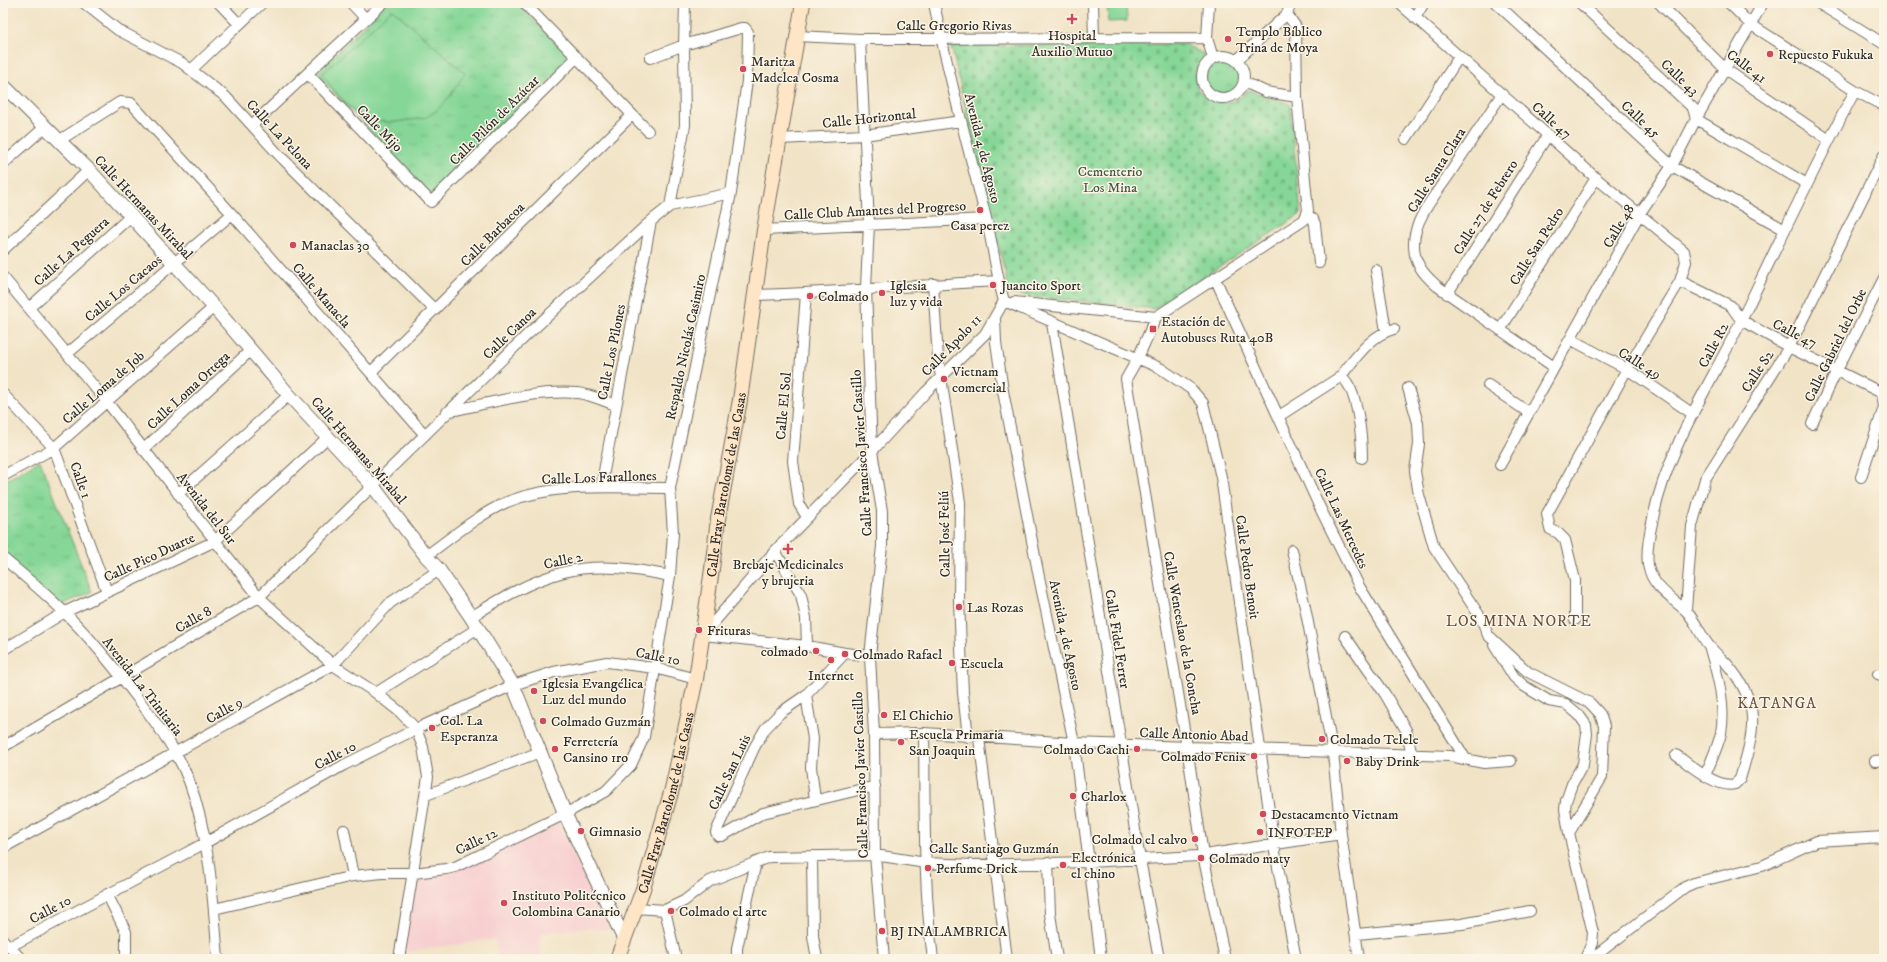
<svg xmlns="http://www.w3.org/2000/svg" width="1887" height="962" font-family="'IM FELL DW Pica',serif">
<defs>
<pattern id="grass-tufts" width="24" height="20" patternUnits="userSpaceOnUse"><rect width="24" height="20" fill="#86d797"/><path d="M3 7l-1-3M5 7V3M7 7l1-3M15 17l-1-3M17 17v-4M19 17l1-3" fill="none" stroke="#74b982"/></pattern>
<pattern id="cemetery-stones" width="16" height="16" patternUnits="userSpaceOnUse"><rect width="16" height="16" fill="#86d797"/><path d="M2 7V4a2 2 0 0 1 4 0v3zM10 15v-3a2 2 0 0 1 4 0v3z" fill="#74b982"/></pattern>
</defs>
<rect width="100%" height="100%" fill="#fcf5e5"/>
<filter id="ink" filterUnits="userSpaceOnUse"><feTurbulence type="fractalNoise" baseFrequency=".025" numOctaves="2"/><feDisplacementMap in="SourceGraphic" scale="8" xChannelSelector="R" yChannelSelector="G"/><feConvolveMatrix kernelMatrix="1 2 1 2 8 2 1 2 1" color-interpolation-filters="sRGB"/></filter>
<filter id="wash" filterUnits="userSpaceOnUse"><feTurbulence type="fractalNoise" baseFrequency=".012" numOctaves="4" result="noise"/><feDisplacementMap in="SourceGraphic" scale="16" xChannelSelector="R" yChannelSelector="G"/><feGaussianBlur stdDeviation="0.9" result="paint"/><feColorMatrix in="noise" values="0 0 0 0 0 0 0 0 0 0 0 0 0 0 0 0 0 1.4 0 .05"/><feComposite in="paint" operator="in"/></filter>
<g filter="url(#wash)">
<rect width="100%" height="100%" fill="#f1e3c6"/>
<path fill="#f7cfd0" d="M558,823L610,930L580,928L541,933V955L512,959H498L495,939L404,952L416,878L450,873Z"/>
<path fill="url(#grass-tufts)" stroke="#588161" d="M386,3H517L572,58L431,195L316,74Z
M1205 77a18 18 0 1 1 36 0a18 18 0 1 1-36 0Z
M40,460L92,592L54,608L3,563V482Z"/>
<path fill="url(#cemetery-stones)" stroke="#588161" d="M1185,44L1205,55C1200,62 1195,69 1195,78C1196,99 1219,107 1235,100C1240,98 1244,94 1248,90L1290,104L1301,214L1154,309L1010,294L951,46Z"/>
<path fill="#86d797" stroke="#588161" d="M1107,3H1126L1127,21L1108,22Z
M392,9L465,73C455,87 446,106 430,115C425,119 416,119 409,120C364,129 347,108 322,74Z"/>
</g>
<g filter="url(#ink)">
<g fill="none" stroke-linecap="round" stroke-linejoin="round">
<g stroke="#706b61" stroke-width="12">
<path id="minor" d="M84,3L118,30L182,63L226,97L278,154L435,310
M219,3L239,24
M351,3L366,19
M524,3L648,131
M934,3C948,75 968,146 986,218C993,245 996,274 1004,301
M1093,3L1094,38
M1209,3L1207,38L1213,58
M1399,3L1596,178L1684,251L1686,262L1680,281L1627,369L1547,514L1550,529L1558,533L1565,540L1575,580V620
M1496,3L1672,166L1785,230
M1580,3L1693,108L1696,119L1807,184
M1659,3L1725,69L1829,140
M1729,3L1750,24L1855,91L1884,106
M1818,3L1884,44
M1415,18L1424,3
M796,36L860,39L1207,38
M860,39L869,224L866,288L872,451L882,511V546L870,656L874,734L875,855L884,959
M1202 77a21 21 0 1 1 42 0a21 21 0 1 1-42 0Z
M1237,60L1287,14L1291,3
M191,70L262,3
M308,74L431,202L577,57
M1244,82L1266,92L1297,97
M1502,94C1485,119 1469,145 1452,170C1439,191 1415,216 1414,242C1413,262 1423,274 1437,286L1554,367
M252,125L383,3
M779,139L864,135L961,121
M1406,139L1459,57
M60,140L120,102L131,103L232,214L425,435
M3,164L45,127
M670,206L685,125L684,45L685,3
M1307,215L1313,219L1315,224L1319,263
M764,230L986,219
M3,250L89,170
M1376,270L1386,331
M3,277L107,402L259,597L333,665L376,693L400,712L416,729L423,747L428,777L399,959
M1215,278L1321,510L1359,586L1465,758
M1680,281L1731,306L1741,320L1789,347L1882,393
M933,284L938,358L960,502L959,601L963,693L968,737
M806,294L793,461L799,504L807,517
M1447,294L1548,135
M755,295C836,293 917,285 998,281
M1004,301L1160,368L1191,389L1203,403L1221,477L1275,852L1296,959
M1014,302L1156,317L1304,220L1308,211L1297,97L1296,27L1287,14
M29,308L131,216
M1156,317L1138,358L1126,379L1187,747L1203,855L1225,959
M995,318L996,342L1003,391L1039,577L1074,743L1101,959
M1052,323L1140,860L1159,959
M1500,330L1596,178
M1570,339L1627,369L1693,414
M67,354L232,214
M371,372L632,115
M1340,377C1355,359 1370,335 1394,329
M1488,385L1528,412
M1408,388L1418,423L1419,444L1415,471L1419,495L1434,547L1481,618L1488,635L1528,672L1590,703L1600,714L1604,726L1602,777L1569,833L1593,933L1592,943L1585,959
M3,394L54,448L107,592
M447,412C490,403 534,390 577,393C590,394 604,401 615,405
M1279,416L1340,377L1343,378C1358,391 1362,439 1362,458
M1812,424L1837,370L1884,278
M143,450L251,350
M1500,465L1640,213L1672,166L1696,119L1763,3
M3,476L54,448L214,307
M1861,477L1884,407L1882,393L1884,389
M601,487L651,221
M178,494L289,395
M1292,550L1305,607L1333,753L1341,834L1359,959
M775,551L801,595L806,618L807,646
M426,556C452,537 478,515 507,502C558,482 617,488 670,488
M3,558C23,575 45,593 64,612C92,639 118,672 142,704C160,729 178,752 189,781C210,837 213,900 218,959
M1686,610L1692,526L1705,479L1789,347L1884,155
M471,617C500,599 530,581 564,572C598,563 636,569 670,576
M703,635L775,551L872,451L926,392L985,334L1004,301
M703,635L807,646L845,653L870,656
M1345,636L1385,694L1406,730L1412,755
M1494,645L1514,677L1524,686L1549,701L1566,704L1579,715L1586,725L1587,734L1583,764L1572,784L1566,801L1565,809L1569,833
M3,650L65,612L215,541L328,437
M845,653L806,695L780,713L765,729L754,748L716,832L718,836H722L763,813L875,786
M1878,674L1884,676
M376,693L478,628
M806,695L813,739L811,767L815,800
M924,733C925,809 923,884 933,959
M874,734L924,733L1074,743L1450,756L1484,763L1511,761
M979,738L1007,959
M3,747L259,597L527,335L651,221L670,206L731,193
M1676,755C1690,765 1717,789 1735,784L1740,779C1754,731 1763,705 1726,663C1721,658 1715,653 1710,647C1700,636 1695,618 1684,609C1669,596 1652,586 1648,565C1646,551 1649,536 1652,523C1666,449 1711,384 1743,317C1779,242 1815,165 1855,91
M1875,761L1884,760
M1705,776C1710,763 1718,747 1721,733C1726,705 1718,676 1710,649
M426,795L540,752
M344,830L353,876
M3,848L333,665L390,603L439,570
M812,856L813,936L817,959
M1048,862L1050,914L1057,959
M107,894L126,932V959
M636,908L665,910L684,901L710,881L769,857L875,855L926,863L973,865L1088,862L1198,856L1341,834
M214,909L353,876L382,873H414L446,869L455,867L565,814L606,791L631,765L644,737L670,576L673,533L670,488L731,193L747,81L748,32L745,28H741L684,45L650,58
M665,910L676,959
M1357,934L1462,924L1530,911
M3,940L21,959
M9,947L205,843L344,765L416,729L513,685L554,672L607,662L655,668L696,679
M737,959V948L756,862
M1591,959L1685,887L1694,883L1762,866L1817,841L1884,837"/>
</g>
<g stroke="#706b61" stroke-width="15">
<path id="tertiary" d="M3,85L89,170L214,307L289,395L372,485L426,556L439,570L471,617L513,685L565,814L624,939"/>
</g>
<g stroke="#706b61" stroke-width="16">
<g id="secondary">
<path id="s1" d="M617,959L643,889L672,789L696,679L712,569L718,519L740,400L764,230L803,3"/>
</g>
</g>
<use href="#minor" stroke="#fff" stroke-width="10"/>
<use href="#tertiary" stroke="#fff" stroke-width="13"/>
<use href="#secondary" stroke="#fee5c5" stroke-width="14"/>
</g>
</g>
<g fill="#d1495b" stroke="#fcf5e5" stroke-width="1.5">
<path d="M1070 13h4v4h4v4h-4v4h-4v-4h-4v-4h4z"/>
<circle cx="1228" cy="39" r="4"/>
<circle cx="1770" cy="54" r="4"/>
<circle cx="743" cy="69" r="4"/>
<circle cx="980" cy="210" r="4"/>
<circle cx="293" cy="245" r="4"/>
<circle cx="993" cy="285" r="4"/>
<circle cx="882" cy="293" r="4"/>
<circle cx="810" cy="296" r="4"/>
<rect x="1149" y="325" width="8" height="8" rx="2"/>
<circle cx="944" cy="379" r="4"/>
<path d="M786 543h4v4h4v4h-4v4h-4v-4h-4v-4h4z"/>
<circle cx="959" cy="607" r="4"/>
<circle cx="699" cy="630" r="4"/>
<circle cx="816" cy="651" r="4"/>
<circle cx="845" cy="654" r="4"/>
<circle cx="831" cy="660" r="4"/>
<circle cx="952" cy="663" r="4"/>
<circle cx="534" cy="691" r="4"/>
<circle cx="884" cy="715" r="4"/>
<circle cx="543" cy="721" r="4"/>
<circle cx="432" cy="728" r="4"/>
<circle cx="1322" cy="739" r="4"/>
<circle cx="901" cy="742" r="4"/>
<circle cx="555" cy="749" r="4"/>
<circle cx="1137" cy="749" r="4"/>
<circle cx="1254" cy="756" r="4"/>
<circle cx="1347" cy="761" r="4"/>
<circle cx="1073" cy="796" r="4"/>
<circle cx="1263" cy="814" r="4"/>
<circle cx="581" cy="831" r="4"/>
<circle cx="1260" cy="832" r="4"/>
<circle cx="1195" cy="839" r="4"/>
<circle cx="1201" cy="858" r="4"/>
<circle cx="1063" cy="865" r="4"/>
<circle cx="928" cy="868" r="4"/>
<circle cx="504" cy="903" r="4"/>
<circle cx="671" cy="911" r="4"/>
<circle cx="882" cy="931" r="4"/>
</g>
<g text-anchor="middle" stroke-width="3" stroke-linejoin="round" paint-order="stroke">
<g font-size="14" fill="#2b2b2b" stroke="#fcf5e5">
<text x="954" y="30">Calle Gregorio Rivas</text>
<text transform="translate(1747 66) rotate(37)" y="5">Calle 41</text>
<text transform="translate(1680 77) rotate(43)" y="5">Calle 43</text>
<text transform="translate(869 118) rotate(-6)" y="5">Calle Horizontal</text>
<text transform="translate(1641 119) rotate(43)" y="5">Calle 45</text>
<text transform="translate(494 120) rotate(-45)" y="5">Calle Pilón de Azúcar</text>
<text transform="translate(1552 120) rotate(42)" y="5">Calle 47</text>
<text transform="translate(380 128) rotate(46)" y="5">Calle Mijo</text>
<text transform="translate(280 134) rotate(47)" y="5">Calle La Pelona</text>
<text transform="translate(983 148) rotate(76)" y="5">Avenida 4 de Agosto</text>
<text transform="translate(1436 170) rotate(-58)" y="5">Calle Santa Clara</text>
<text transform="translate(144 207) rotate(47)" y="5">Calle Hermanas Mirabal</text>
<text transform="translate(1485 207) rotate(-58)" y="5">Calle 27 de Febrero</text>
<text transform="translate(875 210) rotate(-3)" y="5">Calle Club Amantes del Progreso</text>
<text transform="translate(1618 226) rotate(-60)" y="5">Calle 48</text>
<text transform="translate(492 234) rotate(-45)" y="5">Calle Barbacoa</text>
<text transform="translate(1536 246) rotate(-58)" y="5">Calle San Pedro</text>
<text transform="translate(71 251) rotate(-42)" y="5">Calle La Peguera</text>
<text transform="translate(123 288) rotate(-40)" y="5">Calle Los Cacaos</text>
<text transform="translate(322 295) rotate(49)" y="5">Calle Manacla</text>
<text transform="translate(509 333) rotate(-44)" y="5">Calle Canoa</text>
<text transform="translate(1795 333) rotate(27)" y="5">Calle 47</text>
<text transform="translate(951 345) rotate(-46)" y="5">Calle Apolo 11</text>
<text transform="translate(1713 345) rotate(-62)" y="5">Calle R2</text>
<text transform="translate(1835 345) rotate(-64)" y="5">Calle Gabriel del Orbe</text>
<text transform="translate(685 347) rotate(-78)" y="5">Respaldo Nicolás Casimiro</text>
<text transform="translate(611 352) rotate(-79)" y="5">Calle Los Pilones</text>
<text transform="translate(1640 363) rotate(32)" y="5">Calle 49</text>
<text transform="translate(1757 371) rotate(-57)" y="5">Calle S2</text>
<text transform="translate(103 387) rotate(-41)" y="5">Calle Loma de Job</text>
<text transform="translate(188 390) rotate(-43)" y="5">Calle Loma Ortega</text>
<text transform="translate(783 406) rotate(-85)" y="5">Calle El Sol</text>
<text transform="translate(359 450) rotate(49)" y="5">Calle Hermanas Mirabal</text>
<text transform="translate(861 453) rotate(-94)" y="5">Calle Francisco Javier Castillo</text>
<text transform="translate(599 477) rotate(-2)" y="5">Calle Los Farallones</text>
<text transform="translate(81 480) rotate(70)" y="5">Calle 1</text>
<text dy="5" stroke="none"><textPath href="#s1" startOffset="488">Calle Fray Bartolomé de las Casas</textPath></text>
<text transform="translate(207 508) rotate(52)" y="5">Avenida del Sur</text>
<text transform="translate(1342 518) rotate(65)" y="5">Calle Las Mercedes</text>
<text transform="translate(944 534) rotate(-91)" y="5">Calle José Feliú</text>
<text transform="translate(149 557) rotate(-25)" y="5">Calle Pico Duarte</text>
<text transform="translate(563 560) rotate(-12)" y="5">Calle 2</text>
<text transform="translate(1248 567) rotate(82)" y="5">Calle Pedro Benoit</text>
<text transform="translate(193 619) rotate(-30)" y="5">Calle 8</text>
<text transform="translate(1183 633) rotate(80)" y="5">Calle Wenceslao de la Concha</text>
<text transform="translate(1066 635) rotate(78)" y="5">Avenida 4 de Agosto</text>
<text transform="translate(1118 639) rotate(81)" y="5">Calle Fidel Ferrer</text>
<text transform="translate(658 656) rotate(11)" y="5">Calle 10</text>
<text transform="translate(143 686) rotate(52)" y="5">Avenida La Trinitaria</text>
<text transform="translate(224 710) rotate(-29)" y="5">Calle 9</text>
<text transform="translate(1194 734) rotate(2)" y="5">Calle Antonio Abad</text>
<text transform="translate(335 755) rotate(-28)" y="5">Calle 10</text>
<text transform="translate(729 772) rotate(-65)" y="5">Calle San Luis</text>
<text transform="translate(860 775) rotate(-92)" y="5">Calle Francisco Javier Castillo</text>
<text dy="5" stroke="none"><textPath href="#s1" startOffset="164">Calle Fray Bartolomé de las Casas</textPath></text>
<text transform="translate(476 841) rotate(-26)" y="5">Calle 12</text>
<text x="994" y="853">Calle Santiago Guzmán</text>
<text transform="translate(50 909) rotate(-28)" y="5">Calle 10</text>
</g>
<g font-size="14" fill="#2b2b2b" stroke="#fcf5e5" text-anchor="start">
<text x="1236" y="36">Templo Bíblico<tspan x="1236" dy="16">Trina de Moya</tspan></text>
<text x="1072" y="40" text-anchor="middle">Hospital<tspan x="1072" dy="16">Auxilio Mutuo</tspan></text>
<text x="1778" y="59">Repuesto Fukuka</text>
<text x="751" y="66">Maritza<tspan x="751" dy="16">Madelca Cosma</tspan></text>
<text x="980" y="230" text-anchor="middle">Casa perez</text>
<text x="301" y="250">Manaclas 30</text>
<text x="890" y="290">Iglesia<tspan x="890" dy="16">luz y vida</tspan></text>
<text x="1001" y="290">Juancito Sport</text>
<text x="818" y="301">Colmado</text>
<text x="1161" y="326">Estación de<tspan x="1161" dy="16">Autobuses Ruta 40B</tspan></text>
<text x="952" y="376">Vietnam<tspan x="952" dy="16">comercial</tspan></text>
<text x="788" y="569" text-anchor="middle">Brebaje Medicinales<tspan x="788" dy="16">y brujeria</tspan></text>
<text x="967" y="612">Las Rozas</text>
<text x="707" y="635">Frituras</text>
<text x="808" y="656" text-anchor="end">colmado</text>
<text x="853" y="659">Colmado Rafael</text>
<text x="960" y="668">Escuela</text>
<text x="831" y="680" text-anchor="middle">Internet</text>
<text x="542" y="688">Iglesia Evangélica<tspan x="542" dy="16">Luz del mundo</tspan></text>
<text x="892" y="720">El Chichio</text>
<text x="440" y="725">Col. La<tspan x="440" dy="16">Esperanza</tspan></text>
<text x="551" y="726">Colmado Guzmán</text>
<text x="909" y="739">Escuela Primaria<tspan x="909" dy="16">San Joaquin</tspan></text>
<text x="1330" y="744">Colmado Telele</text>
<text x="563" y="746">Ferretería<tspan x="563" dy="16">Cansino 1ro</tspan></text>
<text x="1129" y="754" text-anchor="end">Colmado Cachi</text>
<text x="1246" y="761" text-anchor="end">Colmado Fenix</text>
<text x="1355" y="766">Baby Drink</text>
<text x="1081" y="801">Charlox</text>
<text x="1271" y="819">Destacamento Vietnam</text>
<text x="589" y="836">Gimnasio</text>
<text x="1268" y="837">INFOTEP</text>
<text x="1187" y="844" text-anchor="end">Colmado el calvo</text>
<text x="1071" y="862">Electrónica<tspan x="1071" dy="16">el chino</tspan></text>
<text x="1209" y="863">Colmado maty</text>
<text x="936" y="873">Perfume Drick</text>
<text x="512" y="900">Instituto Politécnico<tspan x="512" dy="16">Colombina Canario</tspan></text>
<text x="679" y="916">Colmado el arte</text>
<text x="890" y="936">BJ INALAMBRICA</text>
</g>
<g font-size="14" fill="#425646" stroke="#fcf5e5">
<text x="1110" y="176">Cementerio<tspan x="1110" dy="16">Los Mina</tspan></text>
</g>
<g font-size="15" letter-spacing="1" fill="#655042" stroke="#fcf5e5">
<text x="1519" y="626">LOS MINA NORTE</text>
<text x="1777" y="708">KATANGA</text>
</g>
</g>
<rect width="1887" height="962" fill="none" stroke="#fcf5e5" stroke-width="16"/>
</svg>
